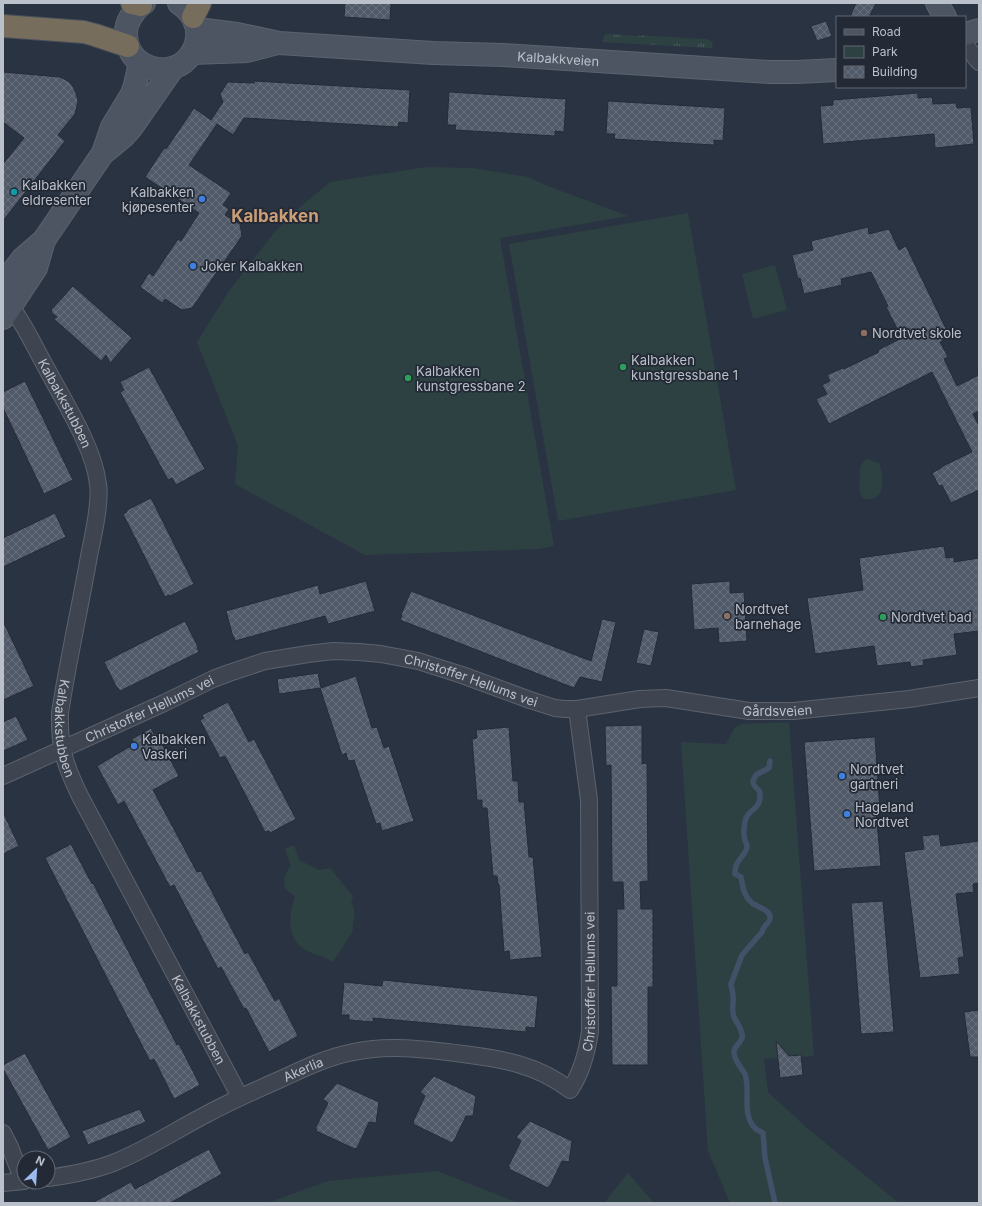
<svg xmlns="http://www.w3.org/2000/svg" width="982" height="1206" font-family="Inter,sans-serif">
<defs>
<pattern id="grass-tufts" width="24" height="20" patternUnits="userSpaceOnUse"><rect width="24" height="20" fill="#2d4143"/><path d="M3 7l-1-3M5 7V3M7 7l1-3M15 17l-1-3M17 17v-4M19 17l1-3" fill="none" stroke="#4a5b5d"/></pattern>
<pattern id="building-cross-hatch" width="8" height="8" patternUnits="userSpaceOnUse"><rect width="8" height="8" fill="#515a69"/><path d="M0 0l8 8M0 8l8-8" fill="none" stroke="#68707d"/></pattern>
</defs>
<rect width="100%" height="100%" fill="#2a3341"/>
<path fill="url(#grass-tufts)" d="M605,34H607L642,36L643,35L650,36L706,39L711,41L713,45L712,48H710L602,42Z"/>
<path fill="#2d4143" d="M426,167L473,168L528,177L548,186L628,216L500,238L554,546L538,549L365,555L235,484L238,446L197,342L229,291L273,234L301,206L330,182Z
M688,213L736,490L558,521L509,244Z
M775,265L787,310L753,319L742,274Z
M867,459L879,463C882,472 884,481 881,491C878,499 863,504 860,493C859,489 860,482 860,478C859,470 860,463 867,459Z
M789,722L814,1056L764,1059L768,1092L807,1128L899,1203H730L708,1151L681,742L726,744L735,727L742,724Z
M294,845L299,860L319,870L330,868L352,895L353,898L351,902C359,915 351,921 353,931L333,962C325,957 317,955 309,952C286,941 288,917 295,896C292,894 287,891 285,888C282,882 286,870 291,866L285,849Z
M437,1171L519,1203H267L328,1181Z
M628,1173L654,1203H604Z"/>
<g fill="none" stroke-linecap="round" stroke-linejoin="round">
<path stroke="#425068" stroke-width="5.5" d="M770,761L769,768L756,775L753,781L754,785L760,792C761,811 751,807 746,818C744,824 743,834 745,840C745,842 747,843 747,846C747,852 741,857 738,862C735,866 735,870 735,874L741,877C743,887 743,895 752,903C757,907 772,910 770,919C769,924 763,925 762,932L742,955L731,984C731,988 733,991 733,996C734,1003 731,1009 734,1017C737,1023 741,1028 742,1034C744,1042 734,1045 734,1052C734,1061 741,1067 745,1074C751,1091 741,1114 755,1128C757,1130 761,1132 763,1133L765,1158L775,1203"/>
</g>
<path fill="url(#building-cross-hatch)" stroke="#252c38" d="M345,3H391L390,20L344,17Z
M856,3H876L869,17H850Z
M826,21L832,36L817,41L811,26Z
M3,72L60,77L68,81L72,85L76,93L78,101L75,114L58,135L65,141L3,221V164L24,138L3,122Z
M254,81L410,90L408,123L399,122L398,127L244,118L233,135L217,124L189,165L231,193L223,205L229,209L225,215L240,224L242,236L192,308L182,310L165,299L162,303L140,287L149,273L153,276L178,239L181,241L199,213L145,177L164,148L166,149L194,108L211,120L223,102L220,94L228,82L254,83Z
M449,92L566,99L564,132L555,131V136L455,130L456,125H447Z
M918,93V98L932,97L933,104L956,103L957,108L971,107L974,144L935,148L934,134L823,144L820,106L833,105V100Z
M608,101L725,108L723,141L714,140V145L614,139L615,134H606Z
M868,227L869,234L889,229L899,250L906,246L950,337L940,342L948,357L944,359L957,386L979,375V411L973,414L979,426V490L951,503L942,485L939,486L932,473L941,468V467L972,452L932,372L829,424L816,399L827,394L822,385L830,381L827,375L843,368L844,369L879,352L878,350L902,338L886,307L888,306L871,272L841,279L842,285L804,294L800,278L798,279L792,255L813,250L811,241Z
M73,286L132,338L110,363L106,355L101,361L54,319L57,317L51,312L52,311L51,310Z
M149,367L205,469L176,485L172,478L168,480L120,392L124,390L120,382Z
M25,381L73,480L44,494L3,408V392Z
M151,498L194,584L170,596L169,595L165,597L123,514L127,512V510Z
M55,513L66,537L3,567V538Z
M944,546L946,558L954,557V562L979,558V631L954,634L957,655L923,660L924,665L911,667L910,662L877,666L874,646L815,654L807,598L863,590L859,558Z
M366,581L375,611L328,624L325,616L235,641L234,637H233L226,611L318,585L320,594Z
M730,581V593L744,592L747,641L719,643L718,628L694,630L691,584Z
M411,591L591,661L602,619L616,622L602,682L580,677L574,688L400,620L402,616L401,615Z
M3,621L34,686L3,700Z
M185,621L198,647L197,648L199,652L120,691L118,688H117L104,662Z
M644,629L659,632L651,666L636,663Z
M318,673L321,688L356,676L372,728L377,727L384,748L389,746L414,821L382,831L380,823L376,824L354,760L348,761L346,753L342,755L320,688L279,694L277,679Z
M228,702L249,742L254,739L296,819L270,833L269,831L265,832L225,756L220,758L200,720L204,718L202,715Z
M16,716L28,740L3,751V722Z
M642,725V764L647,763L648,881L640,882L641,909H653V987H648V1065H612L611,986H617V909H624L623,882H612L611,765L606,766L605,726Z
M509,727L513,781H518L519,802H524L529,857H533L542,957L510,960L509,951L504,952L499,884H498L497,876H493L487,808H482V800H477L472,739L477,738L476,730Z
M151,728L154,734L156,733L179,776L153,790L197,872L201,871L245,954L248,952L275,1001L279,998L298,1036L269,1052L246,1008L244,1009L221,967L218,969L174,885L170,887L124,801L118,805L97,766L134,744L132,739Z
M875,737L880,811H876L881,866L814,871L804,742Z
M3,812L19,846L3,854Z
M939,834L941,846L979,841V883L973,884L974,892L956,894L964,957L958,958L960,974L920,978L904,852L924,849L922,836Z
M71,844L92,884L93,883L177,1045L179,1044L200,1085L174,1099L154,1059L150,1061L45,858Z
M883,901L894,1032L861,1034L851,903Z
M383,980L538,996L535,1028L526,1027V1032L373,1018V1022L349,1020V1015H341L344,982L382,986Z
M979,1010V1057H970L964,1012Z
M776,1041L789,1056L801,1055L803,1075L780,1078Z
M25,1053L71,1137L48,1150L3,1069V1065Z
M434,1076L476,1096L473,1116H466L454,1141H453L452,1143L413,1124L414,1122H413L425,1096L420,1092Z
M337,1083L379,1102L376,1123L369,1122L357,1148H356L355,1149L316,1131L317,1129H315L328,1103L323,1099Z
M140,1109L146,1122L88,1145L82,1131Z
M530,1121L572,1141L569,1162L562,1161L550,1186H549L548,1188L509,1169L510,1167H508L521,1141L516,1137Z
M209,1149L222,1174L170,1203H92L131,1182L135,1189Z"/>
<g fill="none" stroke-linecap="round" stroke-linejoin="round">
<g stroke="#5c636e" stroke-width="18">
<g id="street">
<path d="M965,45L979,62"/>
<path id="s1" d="M3,296C22,319 34,346 48,371C65,403 94,448 98,484C101,503 93,536 89,556C80,608 68,660 60,713C59,748 65,765 80,796L240,1097"/>
<path id="s2" d="M3,776L164,703L213,679L229,673L265,661L308,654L333,651L359,652L381,654L418,661L462,675L530,700L555,708L565,709H577L640,699L666,698L749,711H793L909,699L979,688"/>
<path d="M3,1133L10,1147L23,1181"/>
<path id="s3" d="M48,1178C70,1175 92,1171 113,1163C146,1150 176,1130 207,1114C231,1101 256,1090 281,1079C303,1069 325,1058 349,1053C386,1044 425,1049 463,1054C503,1059 538,1065 570,1090C582,1072 587,1053 590,1031L589,800L577,709"/>
<path d="M3,1183L24,1181"/>
</g>
</g>
<g stroke="#5c636e" stroke-width="24">
<g id="secondary">
<path d="M144,3C133,10 125,23 126,36C127,48 133,59 143,64C185,87 220,31 179,3"/>
<path d="M937,3L945,17"/>
<path id="s4" d="M197,29L237,34L279,43L433,53L503,55L769,72H797L837,70"/>
<path d="M965,34L979,30"/>
<path d="M192,53L247,51L274,44"/>
<path d="M106,151L124,136L132,127L173,68"/>
<path d="M3,284L23,258L44,240L103,153L112,127L132,94L135,85L140,63"/>
<path d="M3,318L36,268L44,240"/>
</g>
</g>
<g stroke="#49505b" stroke-width="24">
<path id="highway" d="M132,3L141,5
M193,17L200,3
M3,26L84,32L95,35L128,46"/>
</g>
<use href="#street" stroke="#3e4551" stroke-width="16"/>
<use href="#secondary" stroke="#4d5563" stroke-width="22"/>
<use href="#highway" stroke="#766d5c" stroke-width="22"/>
</g>
<circle fill="#0f9aa8" stroke="#232a36" stroke-width="1.5" cx="14" cy="192" r="4"/>
<g fill="#3f7fe0" stroke="#232a36" stroke-width="1.5">
<circle cx="202" cy="199" r="4"/>
<circle cx="193" cy="266" r="4"/>
<circle cx="134" cy="746" r="4"/>
<circle cx="842" cy="776" r="4"/>
<circle cx="847" cy="814" r="4"/>
</g>
<g fill="#8d6e63" stroke="#232a36" stroke-width="1.5">
<circle cx="864" cy="333" r="4"/>
<circle cx="727" cy="616" r="4"/>
</g>
<g fill="#2e9e5b" stroke="#232a36" stroke-width="1.5">
<circle cx="623" cy="367" r="4"/>
<circle cx="408" cy="378" r="4"/>
<circle cx="883" cy="617" r="4"/>
</g>
<g text-anchor="middle" stroke-width="3.5" stroke-linejoin="round" paint-order="stroke">
<g font-size="13" fill="#bbc1cb" stroke="#232a36">
<text dy="5" stroke="none"><textPath href="#s4" startOffset="363">Kalbakkveien</textPath></text>
<text dy="5" stroke="none"><textPath href="#s1" startOffset="124">Kalbakkstubben</textPath></text>
<text dy="5" stroke="none"><textPath href="#s2" startOffset="497">Christoffer Hellums vei</textPath></text>
<text dy="5" stroke="none"><textPath href="#s2" startOffset="161">Christoffer Hellums vei</textPath></text>
<text dy="5" stroke="none"><textPath href="#s2" startOffset="810">Gårdsveien</textPath></text>
<text dy="5" stroke="none"><textPath href="#s1" startOffset="460">Kalbakkstubben</textPath></text>
<text dy="5" stroke="none"><textPath href="#s3" startOffset="669">Christoffer Hellums vei</textPath></text>
<text dy="5" stroke="none"><textPath href="#s1" startOffset="784">Kalbakkstubben</textPath></text>
<text dy="5" stroke="none"><textPath href="#s3" startOffset="279">Akerlia</textPath></text>
</g>
<g font-size="13" fill="#bbc1cb" stroke="#232a36" text-anchor="start">
<text x="22" y="190">Kalbakken<tspan x="22" dy="15">eldresenter</tspan></text>
<text x="194" y="197" text-anchor="end">Kalbakken<tspan x="194" dy="15">kjøpesenter</tspan></text>
<text x="201" y="271">Joker Kalbakken</text>
<text x="872" y="338">Nordtvet skole</text>
<text x="631" y="365">Kalbakken<tspan x="631" dy="15">kunstgressbane 1</tspan></text>
<text x="416" y="376">Kalbakken<tspan x="416" dy="15">kunstgressbane 2</tspan></text>
<text x="735" y="614">Nordtvet<tspan x="735" dy="15">barnehage</tspan></text>
<text x="891" y="622">Nordtvet bad</text>
<text x="142" y="744">Kalbakken<tspan x="142" dy="15">Vaskeri</tspan></text>
<text x="850" y="774">Nordtvet<tspan x="850" dy="15">gartneri</tspan></text>
<text x="855" y="812">Hageland<tspan x="855" dy="15">Nordtvet</tspan></text>
</g>
<g font-size="17" font-weight="bold" fill="#cc9e76" stroke="#232a36">
<text x="275" y="222">Kalbakken</text>
</g>
</g>
<rect width="982" height="1206" fill="none" stroke="#bbc1cb" stroke-width="8"/>
<rect x="836" y="16" width="130" height="72" fill="#232a36" stroke="#606672"/>
<rect x="844" y="29" width="20" height="6" fill="#4d5563" stroke="#606672"/>
<text x="872" y="36" font-size="12" fill="#bbc1cb">Road</text>
<rect x="844" y="46" width="20" height="12" fill="#2d4143" stroke="#606672"/>
<text x="872" y="56" font-size="12" fill="#bbc1cb">Park</text>
<rect x="844" y="66" width="20" height="12" fill="url(#building-cross-hatch)" stroke="#606672"/>
<text x="872" y="76" font-size="12" fill="#bbc1cb">Building</text>
<g transform="translate(36 1170) rotate(25)"><circle r="19" fill="#232a36" stroke="#606672"/>
<path d="M0-3L7 15L0 10L-7 15Z" fill="#9dbaee"/>
<text y="-6" font-size="11" font-weight="bold" text-anchor="middle" fill="#bbc1cb">N</text>
</g>
</svg>
